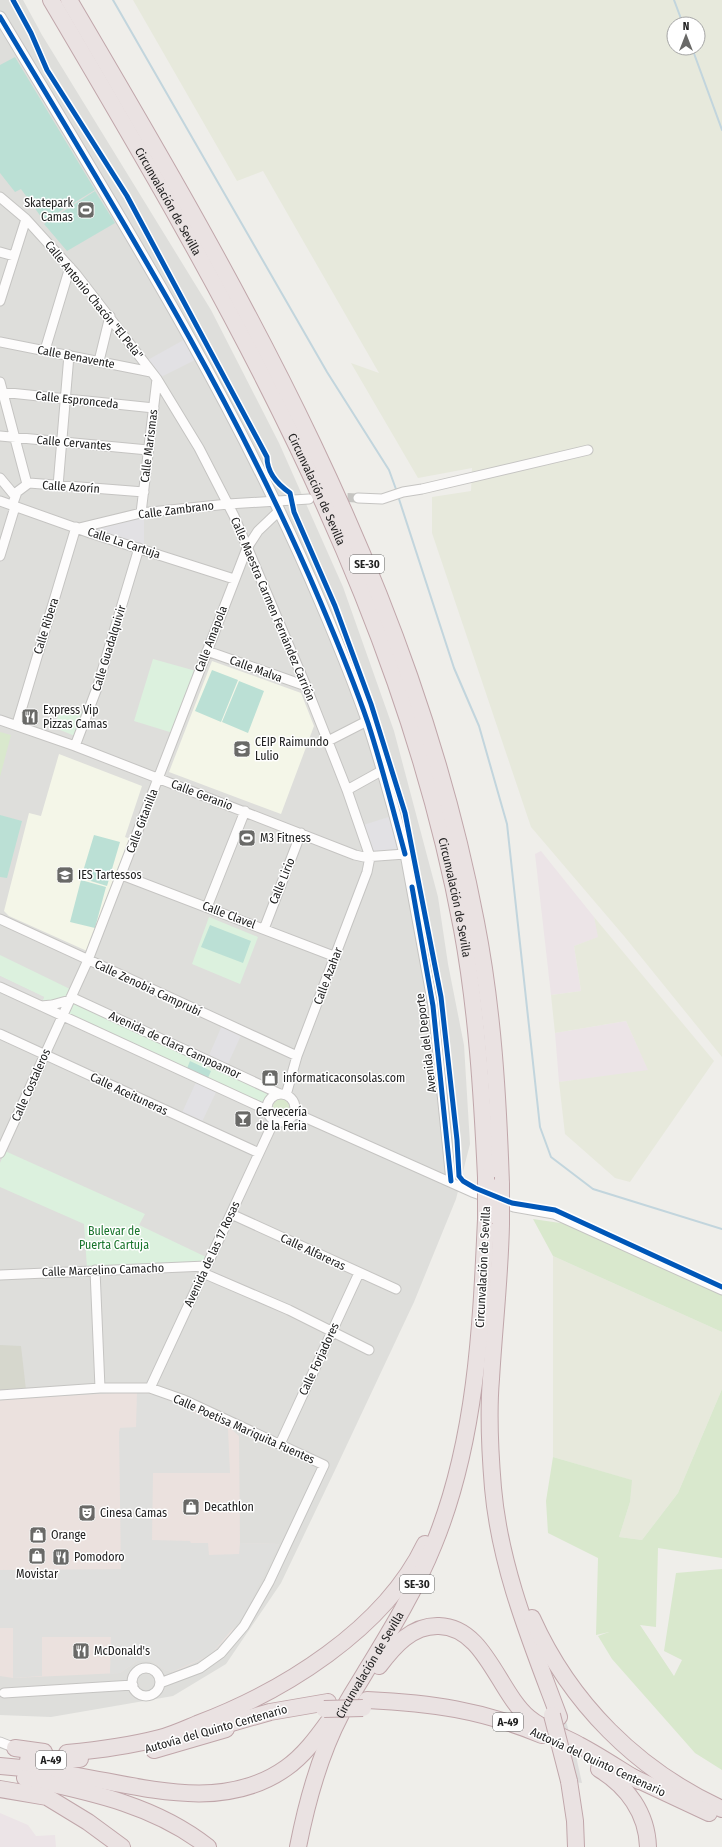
<svg xmlns="http://www.w3.org/2000/svg" width="722" height="1847" font-family="'Fira Sans Condensed',sans-serif">
<rect width="100%" height="100%" fill="#efeeea"/>
<path fill="#dededb" d="M0,0H23L42,35L211,310L279,443L343,587L394,731L438,897L448,964L464,1045L470,1144L456,1199L414,1302L336,1468L281,1583L226,1664L173,1696L51,1717L0,1715Z"/>
<path fill="#ebe1de" d="M137,1392L160,1396L182,1404L229,1427L239,1436L240,1543L279,1544L231,1633L210,1655L183,1668L172,1672L165,1670L152,1661H137L120,1673L13,1678L0,1676V1399Z"/>
<path fill="#ece4e7" d="M541,851L594,917L599,937L574,946L581,991L551,995L535,854Z
M626,1021L649,1071L559,1082L555,1033Z
M0,1813L28,1825L36,1836L55,1835L56,1847H0Z"/>
<path fill="#f4f6e8" d="M212,661L301,693L314,726L281,814L169,772Z
M59,754L142,786L125,837L130,839L87,951L9,916L4,911L29,813L41,816Z"/>
<path fill="#d6d7cd" d="M0,1345L21,1346L26,1390L0,1391Z"/>
<path fill="#e7e9dc" fill-rule="evenodd" d="M133,0H722V1057L624,936L531,827L432,533V497L471,491L472,468L418,478L351,363L379,373L263,171L237,181ZM674,24H698V48H674Z
M594,917L714,1061L630,1182L615,1178L565,1134L559,1082L648,1070L626,1021L555,1033L551,995L581,991L574,946L598,937Z
M553,1256L722,1332V1389L678,1493L642,1540L619,1537L630,1502L631,1480L553,1457Z"/>
<path fill="#d9e8cd" d="M0,732L11,735L0,777Z
M273 1107a8 8 0 1 1 16 0a8 8 0 1 1-16 0Z
M533,1219L567,1224L722,1294V1332L553,1256Z
M722,1389V1558L658,1548L656,1627L640,1625L674,1676L682,1660L664,1651L676,1573L722,1569V1770L695,1753L612,1659L598,1636L609,1632L596,1635L598,1558L548,1533L546,1501L553,1457L632,1480L630,1502L619,1537L642,1540L678,1493Z"/>
<path fill="#dcf1de" d="M153,659L196,671L173,733L134,721Z
M60,706L83,712L75,736L55,728Z
M209,917L258,937L240,984L192,964Z
M0,955L72,990L69,996L58,1001L42,1002L44,997L0,976Z
M73,1000L272,1092L266,1097L263,1107L65,1016Z
M5,1151L145,1214L139,1225L206,1257L202,1261L196,1263L87,1268L84,1224L0,1187V1163Z"/>
<path fill="#bbe0d5" d="M15,57L95,190L44,221L21,189L15,192L0,173V65Z
M95,191L115,223L67,251L44,224Z
M212,670L238,680L221,722L195,711Z
M239,681L264,691L248,733L222,722Z
M0,815L22,821L7,878L0,877Z
M94,835L120,842L107,886L81,878Z
M81,880L106,887L95,928L70,922Z
M210,925L251,941L243,963L201,947Z
M190,1061L211,1071L207,1080L186,1071Z"/>
<path fill="#dfdfdd" d="M0,976L44,997L42,1002L0,982Z
M137,1392L160,1396L228,1429L230,1473H153L152,1540L190,1541L191,1543H208L209,1555L239,1554L240,1543L279,1544L243,1617L210,1655L172,1672L165,1670L152,1661H137L120,1673L110,1674L111,1637H42V1676L13,1678V1628H0V1570L121,1569L119,1432L120,1428L136,1427Z"/>
<path fill="#e2e1e4" d="M189,337L199,358L157,379L144,362Z
M141,513L144,521V549L96,532V528Z
M395,815L405,854L370,857L360,826Z
M223,1023L243,1031L226,1068L207,1060Z
M198,1078L218,1088L200,1126L180,1117Z"/>
<path fill="#dedddc" d="M565,1718L576,1756L582,1783L566,1781L551,1727Z"/>
<g fill="none" stroke-linecap="round" stroke-linejoin="round">
<path stroke="#c2d5dd" stroke-width="2" d="M113,0L327,372L389,470L397,492
M674,0L683,24
M692,48L722,130
M398,496L454,668L479,726L507,824L540,1127L551,1157L593,1189L722,1229"/>
<path stroke="#c6c5c2" stroke-width="9" stroke-dasharray="9 4.5" stroke-linecap="butt" d="M334,497L358,498"/>
<g stroke="#c5c4c2" stroke-width="11">
<path id="minor" d="M0,197L26,219L76,274L157,379L199,448L234,516L306,686L347,790L367,848L370,857L367,872L297,1056L286,1095
M0,252L14,256
M0,301L26,219
M0,342L151,372
M45,350L70,267
M99,361L110,316
M0,382L27,484
M0,392L154,408
M0,436L148,450
M0,478L15,496
M58,486L69,355
M358,498L382,499L403,492L422,489L588,450
M0,501L90,533L234,579
M12,506L17,492L29,483L144,492
M141,513L157,379
M79,528L141,513L228,504L309,499
M0,556L15,507
M207,651L306,686
M0,720L75,746L355,855L364,857L405,854L433,1006L451,1181
M17,724L76,527
M328,741L367,721
M75,746L97,688L139,548
M347,790L383,770
M122,875L336,957
M207,907L245,811
M0,919L297,1056
M264,929L301,833
M0,987L267,1110
M71,997L278,1093
M41,1006L52,1005L70,1000
M0,1034L259,1153
M267 1108a14 14 0 1 1 28 0a14 14 0 1 1-28 0Z
M295,1113L472,1192L514,1207L554,1214L722,1290
M0,1153L88,960L247,548L258,531L279,511
M231,1214L396,1289
M95,1270L100,1388
M203,1273L289,1310L369,1350
M0,1275L206,1266
M150,1388L274,1121
M0,1395L100,1388H150L184,1400L324,1465L269,1582L244,1626L221,1653L200,1668L160,1683
M280,1444L359,1273
M132 1682a14 14 0 1 1 28 0a14 14 0 1 1-28 0Z
M4,1693L133,1685
M0,1742L15,1748"/>
</g>
<g stroke="#c5c4c2" stroke-width="13">
<path id="tertiary" d="M0,17C114,207 233,396 320,601C337,641 354,682 368,723C382,766 394,810 405,854"/>
</g>
<g stroke="#c0a6aa" stroke-width="18">
<g id="motorway">
<path id="s1" d="M51,0C224,293 399,591 462,929C477,1011 482,1094 486,1177"/>
<path d="M69,0C241,292 412,585 476,922C493,1009 498,1096 501,1184"/>
<path d="M501,1224C500,1276 494,1327 491,1379C488,1414 490,1452 493,1488C500,1568 531,1642 559,1717"/>
<path d="M532,1618C570,1703 637,1770 722,1809"/>
<path d="M379,1666C394,1646 412,1625 439,1626C485,1627 498,1692 529,1718C543,1730 563,1736 579,1745C600,1756 619,1769 639,1781"/>
<path d="M367,1700C431,1703 482,1710 542,1735"/>
<path d="M214,1728L270,1712L328,1702"/>
<path d="M15,1748L44,1752"/>
<path d="M154,1750L226,1729"/>
<path d="M67,1753C99,1750 129,1746 160,1738C172,1735 185,1729 197,1724C282,1692 384,1630 425,1544"/>
<path d="M28,1760L80,1759"/>
<path d="M0,1766C26,1768 52,1771 78,1776C147,1788 224,1812 286,1768C306,1754 320,1733 334,1714"/>
<path d="M599,1769C627,1786 647,1813 648,1847"/>
<path d="M630,1776L709,1813"/>
<path d="M25,1778C90,1792 155,1805 208,1847"/>
<path d="M569,1781L575,1821L576,1847"/>
<path d="M0,1789L47,1797L88,1822L122,1847"/>
<path id="s2" d="M298,1847C307,1801 319,1756 341,1714C348,1699 358,1685 366,1671C391,1630 416,1589 434,1544C476,1441 481,1329 486,1219"/>
</g>
</g>
<use href="#minor" stroke="#fdfcfc" stroke-width="9"/>
<use href="#tertiary" stroke="#fdfcfc" stroke-width="11"/>
<use href="#motorway" stroke="#eae2e2" stroke-width="16"/>
<g stroke="#c0a6aa" stroke-width="18" stroke-linecap="butt">
<path id="motorway-bridge" d="M486,1219V1177
M501,1224V1184
M324,1709L363,1708
M552,1715L569,1781"/>
</g>
<use href="#motorway-bridge" stroke="#eae2e2" stroke-width="16"/>
<g stroke="#fff" stroke-width="8">
<path id="cycleway" d="M13,0L31,33L47,70L127,196L267,457C267,473 277,484 290,493L294,512L335,606L371,704L405,813L441,997L457,1140L459,1176L463,1181L475,1188L512,1203L555,1210L722,1287
M0,17C114,207 233,396 320,601C337,641 354,682 368,723C382,766 393,810 405,854
M412,887L433,1006L451,1181"/>
</g>
<use href="#cycleway" stroke="#0057b8" stroke-width="5"/>
</g>
<defs>
<g id="stadium-square" transform="scale(0.9)"><rect x="-9" y="-9" width="18" height="18" rx="4" fill="#696967" stroke="#fff"/><path d="M0-5a6.5 5 0 1 0 0 10a6.5 5 0 1 0 0-10ZM-3.5-1.8h7v3.6h-7Z" fill="#fff"/></g>
<g id="restaurant-square" transform="scale(0.9)"><rect x="-9" y="-9" width="18" height="18" rx="4" fill="#696967" stroke="#fff"/><path d="M-5-6h1v4h1v-4h1v4h1v-4h1v5L-1.5 .5V6h-2V.5L-5-1ZM5-6V6H3V1.5H1.5Q1.5-4 5-6Z" fill="#fff"/></g>
<g id="school-square" transform="scale(0.9)"><rect x="-9" y="-9" width="18" height="18" rx="4" fill="#696967" stroke="#fff"/><path d="M0-5L7-2L0 1L-7-2ZM-4 1L0 2.5L4 1V4Q0 6-4 4Z" fill="#fff"/></g>
<g id="shop-square" transform="scale(0.9)"><rect x="-9" y="-9" width="18" height="18" rx="4" fill="#696967" stroke="#fff"/><path d="M-5-2.5h2.3a2.7 3.5 0 0 1 5.4 0H5L5.5 6h-11ZM-1.5-2.5h3a1.5 2.3 0 0 0-3 0Z" fill="#fff"/></g>
<g id="bar-square" transform="scale(0.9)"><rect x="-9" y="-9" width="18" height="18" rx="4" fill="#696967" stroke="#fff"/><path d="M-6-5H6L.8 .8V4.5H3.5V6h-7V4.5H-.8V.8Z" fill="#fff"/></g>
<g id="theatre-square" transform="scale(0.9)"><rect x="-9" y="-9" width="18" height="18" rx="4" fill="#696967" stroke="#fff"/><path d="M-5-5.5Q0-4 5-5.5V0Q5 5 0 6Q-5 5-5 0ZM-3.3-2.5H-1v1.5H-3.3ZM1-2.5H3.3v1.5H1ZM-2.8 1Q0 5.5 2.8 1Z" fill="#fff"/></g>
</defs>
<g fill-rule="evenodd">
<use href="#stadium-square" x="86" y="210"/>
<use href="#restaurant-square" x="30" y="717"/>
<use href="#school-square" x="242" y="749"/>
<use href="#stadium-square" x="247" y="838"/>
<use href="#school-square" x="65" y="875"/>
<use href="#shop-square" x="270" y="1078"/>
<use href="#bar-square" x="243" y="1119"/>
<use href="#shop-square" x="191" y="1507"/>
<use href="#theatre-square" x="87" y="1513"/>
<use href="#shop-square" x="38" y="1535"/>
<use href="#shop-square" x="37" y="1556"/>
<use href="#restaurant-square" x="61" y="1557"/>
<use href="#restaurant-square" x="81" y="1651"/>
</g>
<g text-anchor="middle" stroke-width="3" stroke-linejoin="round" paint-order="stroke">
<g fill="#fff" stroke="#646464" stroke-width="1">
<rect x="350" y="555" width="34" height="18" rx="3"/>
<rect x="400" y="1575" width="34" height="18" rx="3"/>
<rect x="493" y="1713" width="30" height="18" rx="3"/>
<rect x="36" y="1751" width="30" height="18" rx="3"/>
</g>
<g font-size="11" font-weight="bold" fill="#212121">
<text x="367" y="568">SE-30</text>
<text x="417" y="1588">SE-30</text>
<text x="508" y="1726">A-49</text>
<text x="51" y="1764">A-49</text>
</g>
<g font-size="12" fill="#212121" stroke="#fff">
<text dy="4" stroke="none"><textPath href="#s1" startOffset="233">Circunvalación de Sevilla</textPath></text>
<text transform="translate(94 300) rotate(51)" y="4">Calle Antonio Chacón "El Pela"</text>
<text transform="translate(76 357) rotate(11)" y="4">Calle Benavente</text>
<text transform="translate(77 400) rotate(6)" y="4">Calle Espronceda</text>
<text transform="translate(74 443) rotate(5)" y="4">Calle Cervantes</text>
<text transform="translate(149 446) rotate(-83)" y="4">Calle Marismas</text>
<text transform="translate(71 487) rotate(4)" y="4">Calle Azorín</text>
<text dy="4" stroke="none"><textPath href="#s1" startOffset="557">Circunvalación de Sevilla</textPath></text>
<text transform="translate(176 510) rotate(-7)" y="4">Calle Zambrano</text>
<text transform="translate(124 543) rotate(18)" y="4">Calle La Cartuja</text>
<text transform="translate(273 609) rotate(67)" y="4">Calle Maestra Carmen Fernández Carrión</text>
<text transform="translate(46 626) rotate(-73)" y="4">Calle Ribera</text>
<text transform="translate(211 639) rotate(-69)" y="4">Calle Amapola</text>
<text transform="translate(109 648) rotate(-73)" y="4">Calle Guadalquivir</text>
<text transform="translate(256 669) rotate(20)" y="4">Calle Malva</text>
<text transform="translate(202 795) rotate(21)" y="4">Calle Geranio</text>
<text transform="translate(142 821) rotate(-69)" y="4">Calle Gitanilla</text>
<text transform="translate(282 881) rotate(-68)" y="4">Calle Lirio</text>
<text dy="4" stroke="none"><textPath href="#s1" startOffset="989">Circunvalación de Sevilla</textPath></text>
<text transform="translate(229 915) rotate(21)" y="4">Calle Clavel</text>
<text transform="translate(328 976) rotate(-69)" y="4">Calle Azahar</text>
<text transform="translate(148 988) rotate(25)" y="4">Calle Zenobia Camprubí</text>
<text transform="translate(426 1043) rotate(-97)" y="4">Avenida del Deporte</text>
<text transform="translate(175 1045) rotate(25)" y="4">Avenida de Clara Campoamor</text>
<text transform="translate(31 1085) rotate(-66)" y="4">Calle Costaleros</text>
<text transform="translate(129 1094) rotate(25)" y="4">Calle Aceituneras</text>
<text transform="translate(313 1252) rotate(25)" y="4">Calle Alfareras</text>
<text transform="translate(212 1254) rotate(-65)" y="4">Avenida de las 17 Rosas</text>
<text transform="translate(483 1267) rotate(-87)" y="4">Circunvalación de Sevilla</text>
<text transform="translate(103 1270) rotate(-2)" y="4">Calle Marcelino Camacho</text>
<text transform="translate(319 1359) rotate(-65)" y="4">Calle Forjadores</text>
<text transform="translate(244 1429) rotate(24)" y="4">Calle Poetisa Mariquita Fuentes</text>
<text dy="4" stroke="none"><textPath href="#s2" startOffset="197">Circunvalación de Sevilla</textPath></text>
<text transform="translate(216 1729) rotate(-16)" y="4">Autovía del Quinto Centenario</text>
<text transform="translate(598 1762) rotate(25)" y="4">Autovía del Quinto Centenario</text>
</g>
<g font-size="12" fill="#212121" stroke="#fff" text-anchor="start">
<text x="73" y="207" text-anchor="end">Skatepark<tspan x="73" dy="14">Camas</tspan></text>
<text x="43" y="714">Express Vip<tspan x="43" dy="14">Pizzas Camas</tspan></text>
<text x="255" y="746">CEIP Raimundo<tspan x="255" dy="14">Lulio</tspan></text>
<text x="260" y="842">M3 Fitness</text>
<text x="78" y="879">IES Tartessos</text>
<text x="283" y="1082">informaticaconsolas.com</text>
<text x="256" y="1116">Cervecería<tspan x="256" dy="14">de la Feria</tspan></text>
<text x="204" y="1511">Decathlon</text>
<text x="100" y="1517">Cinesa Camas</text>
<text x="51" y="1539">Orange</text>
<text x="74" y="1561">Pomodoro</text>
<text x="37" y="1578" text-anchor="middle">Movistar</text>
<text x="94" y="1655">McDonald's</text>
</g>
<g font-size="12" fill="#1a752d" stroke="#fff">
<text x="114" y="1235">Bulevar de<tspan x="114" dy="14">Puerta Cartuja</tspan></text>
</g>
</g>
<g transform="translate(686 36)"><circle r="19" fill="#ffffff" stroke="#a6a6a6"/>
<path d="M0-3L7 15L0 10L-7 15Z" fill="#696967"/>
<text y="-6" font-size="11" font-weight="bold" text-anchor="middle" fill="#212121">N</text>
</g>
</svg>
